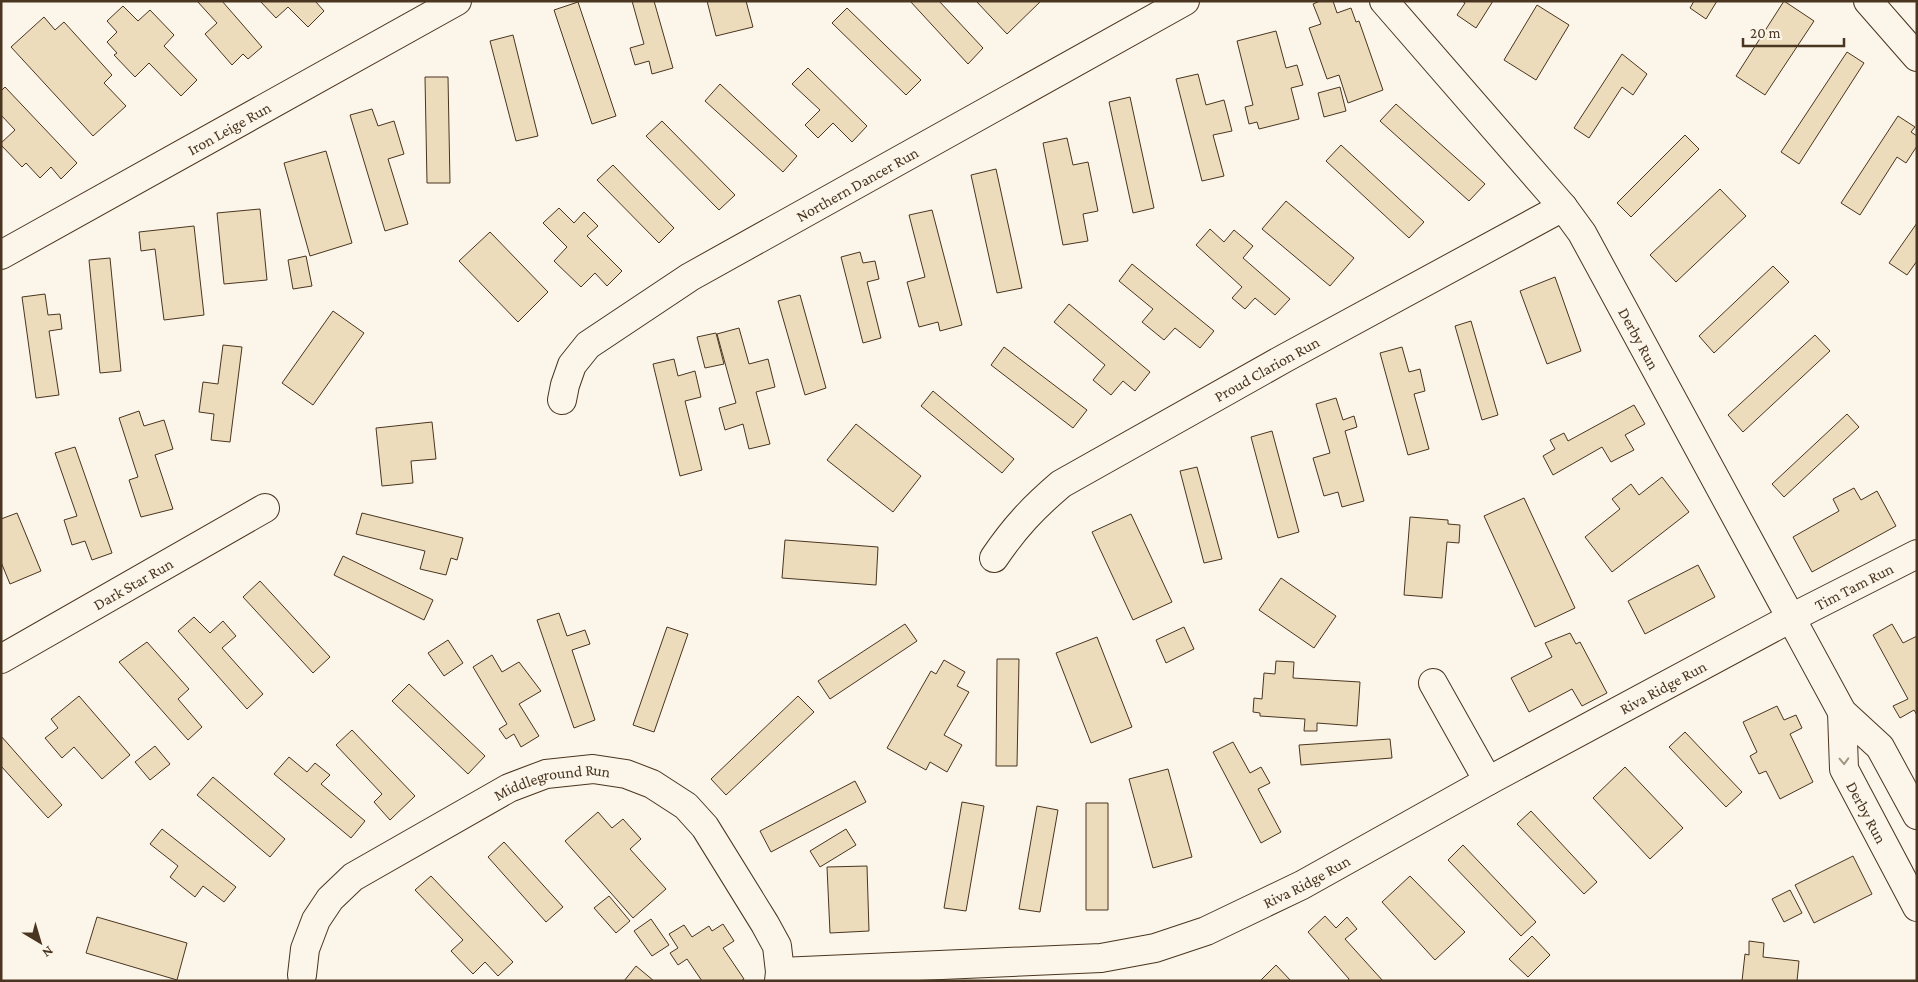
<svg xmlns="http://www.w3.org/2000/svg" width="1918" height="982" font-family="'Crimson Pro',serif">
<rect width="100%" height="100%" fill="#fbf6e9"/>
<path fill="#ecdcbc" stroke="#4a3520" d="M197,1H222L262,47L248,59L243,54L232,65L205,34L217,23Z
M260,1H315L324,11L308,27L288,7L276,18Z
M632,1H654L673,68L652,74L649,61L635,65L630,48L644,44Z
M707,1H746L753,27L716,36Z
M910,1H939L983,48L968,64Z
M976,1H1041L1007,34Z
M1320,1H1333L1337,13L1351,8L1356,22L1359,21L1383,90L1348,103L1339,75L1327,79L1309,28L1321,24L1313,4Z
M1462,1H1493L1476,28L1457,15L1465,3Z
M1694,1H1717L1706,19L1690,8Z
M1784,1L1814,21L1765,95L1736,76Z
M578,2L616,116L592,124L554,10Z
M1537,5L1569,25L1536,80L1504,60Z
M123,6L138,21L150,10L174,35L164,46L197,80L181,96L149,63L135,77L114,55L117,53L107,42L117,32L107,21Z
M847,8L921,80L906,95L832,23Z
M44,17L55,30L64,22L112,75L104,83L126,106L93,136L11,47Z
M1276,31L1286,68L1297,65L1303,85L1291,88L1299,119L1259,129L1257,122L1249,124L1245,107L1253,105L1237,41Z
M513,35L538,136L516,141L490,41Z
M1847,52L1864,63L1799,164L1781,152Z
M1622,54L1647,74L1633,95L1622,87L1589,138L1574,128Z
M808,68L867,126L852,142L833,123L818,138L805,125L820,110L792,84Z
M1198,74L1206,105L1224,100L1232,131L1213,135L1224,176L1202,181L1176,79Z
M425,77H448L450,183H427Z
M720,84L797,156L783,172L705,101Z
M5,87L77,163L61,179L51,167L40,178L26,163L22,167L1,145V143L15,130L1,115V91Z
M1340,87L1346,111L1324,117L1318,93Z
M1130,97L1154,208L1133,213L1109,102Z
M1396,104L1485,184L1469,201L1380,121Z
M372,109L378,126L394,121L404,154L388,159L408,224L385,231L350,115Z
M1898,116L1915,127L1911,132L1917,136V146L1906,163L1897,157L1860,215L1841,203Z
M662,121L735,195L719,210L646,136Z
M1685,135L1699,149L1631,217L1617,203Z
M1067,138L1073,165L1088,162L1098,211L1083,214L1088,241L1063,245L1043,143Z
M1341,145L1424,222L1409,238L1326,161Z
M326,151L352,243L310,256L284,163Z
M613,165L674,228L659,243L597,180Z
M996,169L1022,288L997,293L971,175Z
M1720,189L1746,216L1676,282L1650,255Z
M1286,201L1354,258L1330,286L1262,229Z
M559,208L574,223L584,212L598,226L587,236L622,271L607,286L595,273L581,287L554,261L567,247L543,223Z
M260,209L267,280L224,284L217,213Z
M932,210L962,325L940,331L938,322L919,327L907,282L925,277L909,215Z
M1917,223V261L1907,275L1889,263Z
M194,226L204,315L164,320L155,249L141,251L139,232Z
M1210,229L1224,242L1234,230L1253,246L1243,258L1290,299L1275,315L1255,298L1245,309L1232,298L1242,287L1196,245Z
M490,232L548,292L518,322L459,261Z
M860,252L863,263L875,261L879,279L867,282L881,338L863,343L841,257Z
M306,256L312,286L293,289L288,260Z
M110,258L121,371L100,373L89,260Z
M1132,264L1214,331L1200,348L1175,328L1164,340L1142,322L1153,309L1119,281Z
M1773,266L1789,282L1714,353L1699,336Z
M1555,277L1581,351L1547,364L1520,291Z
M45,294L48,315L60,314L62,329L49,331L59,395L36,398L22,297Z
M800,295L826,388L805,395L778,301Z
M1069,304L1150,372L1135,391L1123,381L1111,395L1093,380L1105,365L1054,322Z
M333,311L364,333L313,405L282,383Z
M1471,321L1498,415L1482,420L1455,326Z
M739,328L749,364L768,359L775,387L756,392L770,444L749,449L743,424L725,430L719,408L736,403L717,334Z
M716,333L724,364L705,368L697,337Z
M1815,335L1830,351L1743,432L1728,415Z
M223,345L242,347L230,442L211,440L214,414L199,412L203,382L218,384Z
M1004,347L1087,410L1073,428L991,365Z
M1402,347L1409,372L1420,369L1425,391L1414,394L1429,449L1408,455L1380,353Z
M674,359L678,376L695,371L701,397L685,401L702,470L680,476L653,364Z
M933,391L1014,459L1002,473L921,406Z
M1336,398L1343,420L1354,416L1357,427L1345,431L1364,501L1342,507L1338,492L1324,496L1313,458L1330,453L1316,404Z
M1634,405L1645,424L1625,435L1634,450L1611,462L1602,447L1553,475L1543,456L1555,449L1550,440L1564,433L1568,441Z
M139,411L144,426L164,420L173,449L155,455L173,509L141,517L129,480L138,477L119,418Z
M1847,414L1859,427L1784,497L1772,484Z
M432,422L436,459L411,461L413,483L382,486L376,428Z
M856,424L921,476L893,512L827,460Z
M1272,431L1299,532L1278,538L1251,437Z
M75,447L112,553L92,560L85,541L72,545L64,520L77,516L55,453Z
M1197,467L1222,559L1204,563L1180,471Z
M1662,477L1689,512L1612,572L1585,537L1620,509L1612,499L1631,484L1639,495Z
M1854,488L1861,500L1877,491L1896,526L1812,572L1793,537L1839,511L1833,499Z
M1524,498L1575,608L1535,627L1484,516Z
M17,513L41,571L10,584L1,562V519Z
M362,513L463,538L457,560L451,558L446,575L420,569L425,551L356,534Z
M1131,514L1172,602L1133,620L1092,532Z
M1410,517L1448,520V524L1460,525L1459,543L1447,542L1442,598L1404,595Z
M785,540L878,547L876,585L782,578Z
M343,556L433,600L424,620L334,575Z
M1698,565L1715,597L1645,634L1628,601Z
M1281,578L1336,616L1314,648L1259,610Z
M260,581L330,657L313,673L243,597Z
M559,613L567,636L585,630L590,644L572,650L595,720L574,728L537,620Z
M194,617L210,633L223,621L236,636L222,648L263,694L247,709L178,631Z
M905,624L917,641L830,699L818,681Z
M1892,624L1903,643L1917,636V715L1914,710L1900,718L1893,706L1908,699L1873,635Z
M667,627L688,634L654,732L633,725Z
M1184,627L1194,649L1166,663L1156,640Z
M1570,633L1576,644L1580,642L1607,693L1582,706L1572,689L1529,712L1511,678L1552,657L1545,643Z
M1097,637L1132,727L1091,743L1056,653Z
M448,640L463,663L444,676L428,653Z
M147,642L189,689L178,699L202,727L188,740L119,662Z
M492,655L502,672L519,662L541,691L519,704L539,736L521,747L514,734L506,739L499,729L507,724L473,667Z
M997,659H1019L1017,766H996Z
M944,660L965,672L957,686L969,692L944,735L962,745L947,772L930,762L926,770L887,748L931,671L936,674Z
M1276,661L1294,662L1293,678L1360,682L1357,726L1317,723V731H1304L1305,719L1260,716V713L1253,712L1254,698L1262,699L1264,673L1275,674Z
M409,684L485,756L468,774L392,701Z
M79,696L130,755L102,779L74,747L62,758L45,738L58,728L51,719Z
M798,696L814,712L726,795L711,779Z
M1777,706L1784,720L1796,715L1802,728L1790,734L1813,782L1780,799L1766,771L1759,774L1750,756L1757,752L1743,722Z
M352,730L415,796L390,820L374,802L382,794L336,745Z
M1685,732L1742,792L1726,807L1669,747Z
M1,736L62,805L48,818L1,766Z
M1390,739L1392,758L1301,765L1299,745Z
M1233,742L1250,773L1261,767L1270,783L1258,789L1281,832L1261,843L1213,752Z
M155,746L170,764L150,780L135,762Z
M289,757L307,772L315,763L330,775L321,784L365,821L351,838L274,774Z
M1625,767L1683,828L1650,859L1593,798Z
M1168,769L1192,857L1153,868L1129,779Z
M213,777L285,839L270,857L197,795Z
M855,781L866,802L771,852L760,831Z
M962,802L984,806L966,911L944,908Z
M1086,803H1108V910H1086Z
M1037,806L1058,810L1040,912L1019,909Z
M1531,811L1597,882L1584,894L1517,824Z
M598,812L612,828L623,819L641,839L630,849L666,889L633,918L565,841Z
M162,829L236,887L224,902L203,886L195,897L170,877L178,866L150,844Z
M846,829L856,845L820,867L810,851Z
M504,842L563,907L546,922L488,857Z
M1463,845L1536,922L1521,936L1448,860Z
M1853,856L1872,894L1814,923L1795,885Z
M867,866L869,931L830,933L827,867Z
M431,876L513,962L498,976L485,962L473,974L451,951L463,940L415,890Z
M1410,876L1465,932L1435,960L1382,902Z
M1790,890L1802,913L1784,922L1772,899Z
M609,896L630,921L616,933L594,908Z
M1325,916L1336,928L1347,917L1357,929L1345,939L1383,981H1348L1349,979L1308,932Z
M97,917L187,943L177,980L86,953Z
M651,919L669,945L652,956L634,931Z
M723,924L734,941L723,948L744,979L741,981H702L687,959L678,965L670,953L678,948L669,934L684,925L692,937L709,926L712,931Z
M1532,936L1550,955L1528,977L1509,959Z
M1749,941L1764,943L1763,957L1799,961L1797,981H1742L1745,954L1749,955Z
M1276,965L1291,981H1260Z
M636,966L654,981H624Z"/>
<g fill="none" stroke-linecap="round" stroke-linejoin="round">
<g stroke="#4a3520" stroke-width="30">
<g id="street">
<path id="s1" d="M1384,1L1563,207L1582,233L1842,712L1880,747L1917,815"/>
<path d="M1868,1L1917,57"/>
<path id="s2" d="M1,255L457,1"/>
<path id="s3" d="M562,400L565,385L572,365L588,345L690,277L1185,1"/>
<path id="s4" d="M994,558C1015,527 1033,508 1061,484L1285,358L1563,207"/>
<path id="s5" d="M1,659L265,508"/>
<path d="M1433,683L1488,781"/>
<path id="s6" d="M1842,712L1844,769L1917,907"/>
<path id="s7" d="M780,972L1101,958L1155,948L1206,931L1302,885L1488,781L1791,618L1917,554"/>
<path id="s8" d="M302,975L305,949L316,920L330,899L353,877L509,788L546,774L593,769L626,774L652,784L686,806L705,827L765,924L777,946L780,972L779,981"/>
</g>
</g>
<use href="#street" stroke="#fbf6e9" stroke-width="28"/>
</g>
<defs><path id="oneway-chevron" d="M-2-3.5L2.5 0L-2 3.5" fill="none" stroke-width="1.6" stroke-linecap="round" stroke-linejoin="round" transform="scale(1.25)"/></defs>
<use stroke="#a29684" href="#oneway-chevron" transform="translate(1844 761) rotate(88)"/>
<g text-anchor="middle" stroke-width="4" stroke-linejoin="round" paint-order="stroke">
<g font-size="16" fill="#4a3520" stroke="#fbf6e9">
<text dy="6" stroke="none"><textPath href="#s2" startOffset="261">Iron Leige Run</textPath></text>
<text dy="6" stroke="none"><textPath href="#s3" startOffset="376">Northern Dancer Run</textPath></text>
<text dy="6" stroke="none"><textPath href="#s1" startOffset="425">Derby Run</textPath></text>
<text dy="6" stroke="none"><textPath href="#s4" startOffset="336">Proud Clarion Run</textPath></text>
<text dy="6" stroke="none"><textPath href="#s5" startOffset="152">Dark Star Run</textPath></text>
<text dy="6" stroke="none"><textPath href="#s7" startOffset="1164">Tim Tam Run</textPath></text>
<text dy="6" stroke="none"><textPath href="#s7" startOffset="948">Riva Ridge Run</textPath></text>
<text dy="6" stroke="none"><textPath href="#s8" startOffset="338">Middleground Run</textPath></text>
<text dy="6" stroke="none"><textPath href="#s6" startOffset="106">Derby Run</textPath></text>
<text dy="6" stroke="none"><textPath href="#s7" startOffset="542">Riva Ridge Run</textPath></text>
</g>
</g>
<rect width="1918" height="982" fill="none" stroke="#4a3520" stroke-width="5"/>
<g transform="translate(40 942) rotate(142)" stroke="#fbf6e9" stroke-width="4" paint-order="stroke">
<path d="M0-4L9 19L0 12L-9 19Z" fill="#4a3520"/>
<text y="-8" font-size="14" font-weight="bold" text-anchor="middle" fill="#4a3520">N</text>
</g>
<path d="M1743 38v8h101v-8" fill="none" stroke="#4a3520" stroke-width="2.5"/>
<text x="1750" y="38" font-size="15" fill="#4a3520" stroke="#fbf6e9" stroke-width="4" paint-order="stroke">20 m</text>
</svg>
